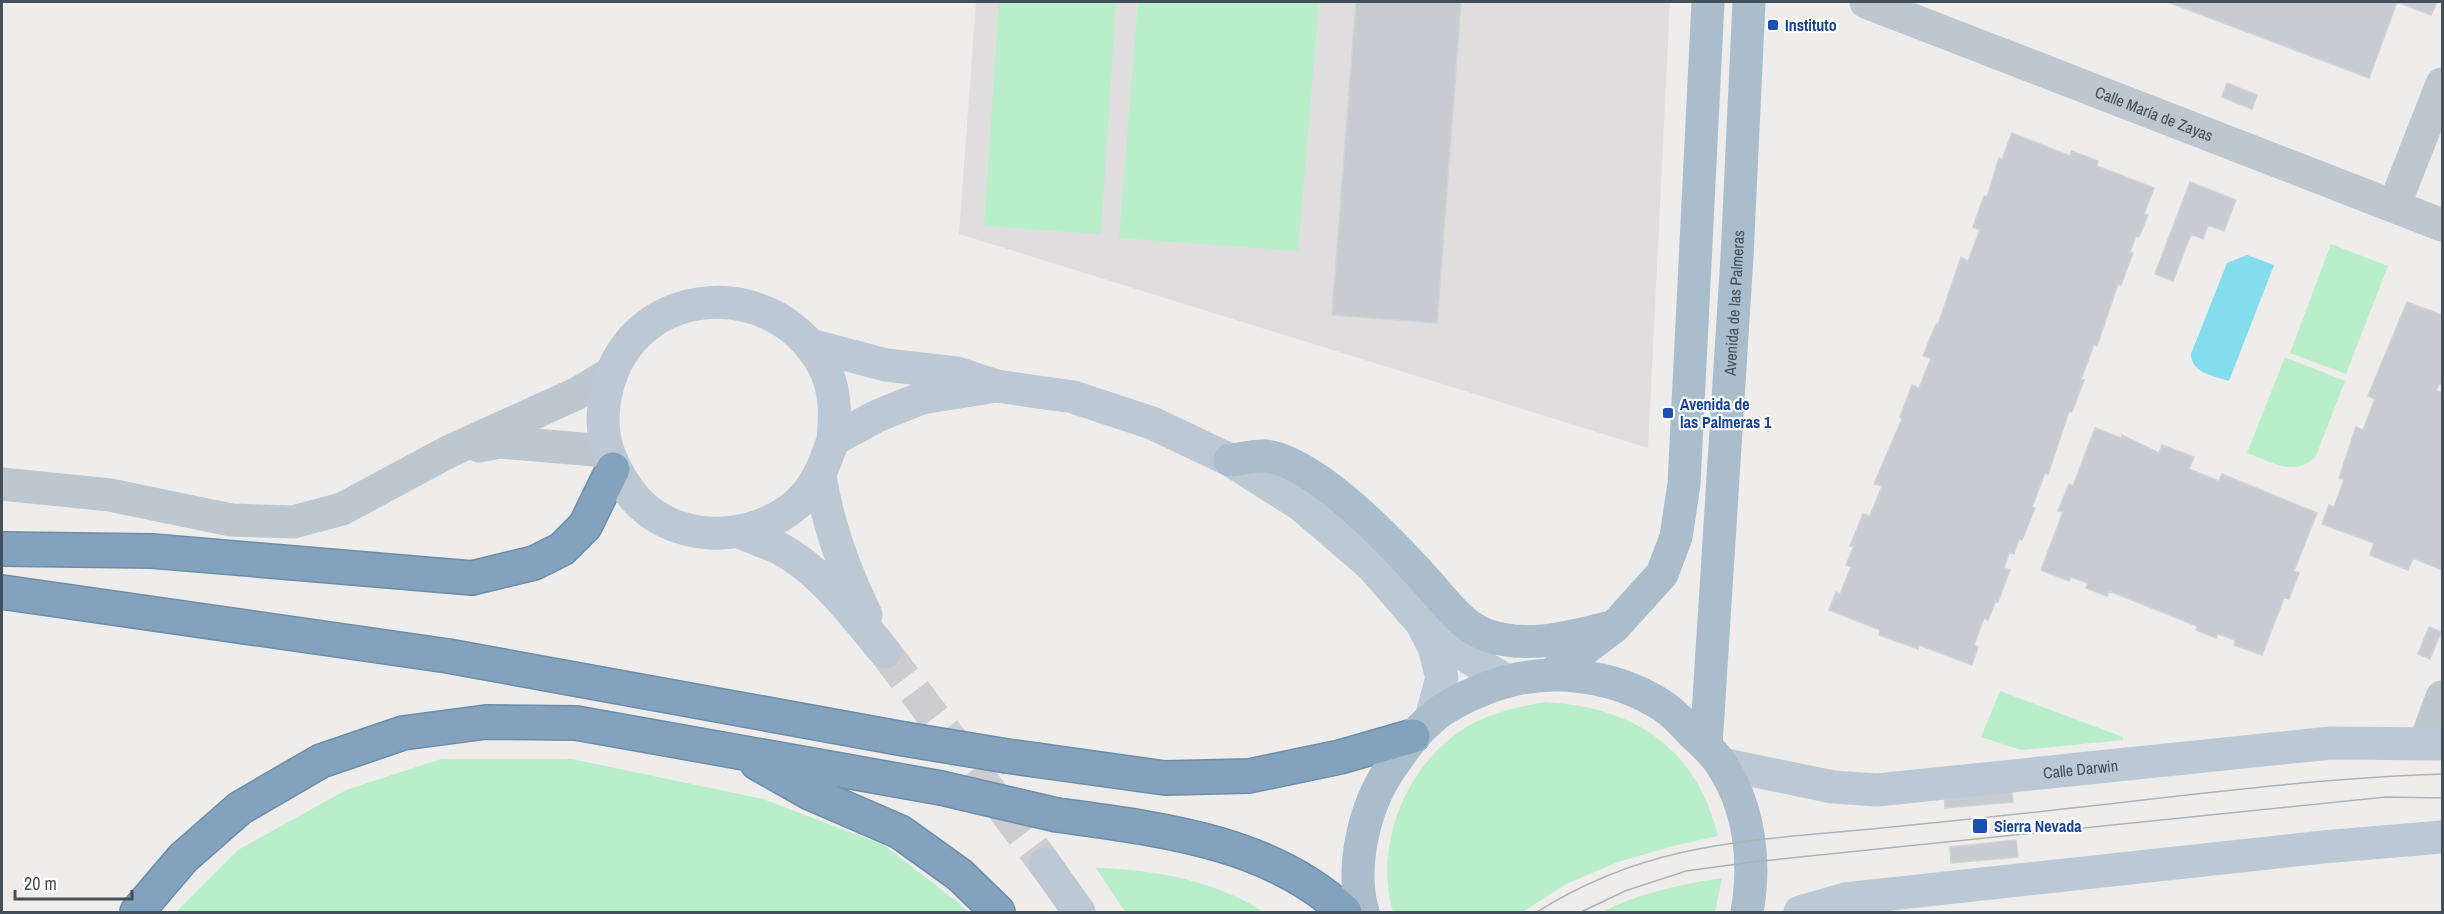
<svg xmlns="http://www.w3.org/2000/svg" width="2444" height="914" font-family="'Archivo Narrow',sans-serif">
<rect width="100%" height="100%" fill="#efecec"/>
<path fill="#e0ddde" d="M976,2H1670L1648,448L959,234Z"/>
<path fill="#b8efca" d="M999,2H1116L1101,234L984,226Z
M1138,2H1319L1298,251L1119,238Z
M2331,244L2388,266L2346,374L2290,353Z
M2285,357L2345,381L2316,456C2295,478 2272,462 2247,453Z
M2000,691L2123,737V740L2021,750L1981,737Z
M1545,702C1634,707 1696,747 1718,836L1673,846L1618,862L1566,884L1523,912H1393C1373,843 1408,760 1470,725C1494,712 1519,707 1545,702Z
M441,759H572L763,799L884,845L959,903L968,912H176L238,850L346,790Z
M1096,868C1153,869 1216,881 1264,912H1125Z
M1722,878L1715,912H1602C1640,893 1680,884 1722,878Z"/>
<path fill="#83dded" d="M2247,255L2274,265L2229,381C2214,376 2191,373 2191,354L2227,263Z"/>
<path fill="#c8cbd1" stroke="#d0d2d8" stroke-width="1.5" d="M1356,2H1461L1437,323L1332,315Z
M2168,2H2437L2431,15L2397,2L2369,78Z
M2227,83L2257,95L2252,109L2222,97Z
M2012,133L2070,156L2072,151L2098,161L2097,166L2154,188L2144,214L2148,215L2139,237L2136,236L2130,252L2133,253L2121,285L2118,284L2097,346L2094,345L2081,379L2084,380L2072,412L2069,411L2048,474L2045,473L2032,507L2035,508L2022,540L2019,539L2014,554L2009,553L2004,568L2010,570L1998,602L1996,601L1988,620L1984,618L1974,645L1978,647L1972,665L1919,645L1918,649L1879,635L1880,630L1829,610L1836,592L1840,594L1851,567L1846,565L1854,546H1850L1863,514L1870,516L1882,486L1874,484L1902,419L1900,417L1912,385L1919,388L1931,358L1923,356L1936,324L1938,325L1961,257L1968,261L1980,230L1973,227L1984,196L1987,197L1999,158L2002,159Z
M2190,182L2236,200L2224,231L2208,225L2203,239L2191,234L2173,281L2155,274Z
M2407,302L2442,315V384L2440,383L2436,390L2442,393V570L2413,558L2408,570L2370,555L2374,543L2322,524L2329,505L2334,507L2344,480L2339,478L2356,427L2363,430L2375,399L2368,396Z
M2095,428L2121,438L2122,435L2159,453L2162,445L2194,457L2189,469L2219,481L2222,474L2317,513L2294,571L2299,573L2289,599L2284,598L2262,655L2234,645L2235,640L2218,634L2216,638L2196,630L2197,626L2109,591L2107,596L2086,588L2088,583L2071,577L2069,581L2041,570L2063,512L2058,511L2069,484L2073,486Z
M2429,627L2441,632L2430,659L2418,654Z
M2011,785L2013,802L1945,808L1944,791Z
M2016,840L2018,857L1951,863L1950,847Z"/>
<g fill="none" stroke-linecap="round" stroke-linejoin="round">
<path stroke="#cdcdcf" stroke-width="33" stroke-dasharray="33 16" stroke-linecap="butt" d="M885,652L1045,864"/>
<g stroke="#6d8da8" stroke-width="36">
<path id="highway" d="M2,549L152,551L472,578L534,563L562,549L585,526L613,469
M2,592L448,656L904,739
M1007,756L1165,778L1249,776L1340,757L1413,736
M757,763L810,793L900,832L960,875L998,912
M1057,815C1157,829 1268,840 1345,912
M137,912L183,858L240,808L321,761L403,733L486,722L576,723L941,788"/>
</g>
<g stroke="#bcc7cf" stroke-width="33">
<path id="s1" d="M1866,2L2442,225"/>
<path d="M2394,206L2442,84"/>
<path d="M479,446L499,442L607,451"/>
<path d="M2,484L110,495L231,520L293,522L342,509L448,452L578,393L611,373"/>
<path d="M2425,743L2442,697"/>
</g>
<g stroke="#bcc9d4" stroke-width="33">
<path d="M810,345L886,365L957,373L996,386L1073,397L1152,423L1230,460L1301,505L1371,565L1419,620L1459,652L1507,681"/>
<path d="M833,440C835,418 836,395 827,373C781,273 633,280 607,389C597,429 606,458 629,491C668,545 751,545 798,503C817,486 825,463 833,440L877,416L922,398L996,386"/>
<path d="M820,476C828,526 844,570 866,615"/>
<path d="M740,532C753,538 766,542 779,548C822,571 854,615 885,652"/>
<path d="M1422,624L1434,647L1442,678L1431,718"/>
<path id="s2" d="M1721,764L1833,787L1877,790L2331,743L2442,744"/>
<path d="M1045,864L1079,912"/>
<path d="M1800,912L1845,899L2323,847L2442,837"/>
</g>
<g stroke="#aabdcc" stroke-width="33">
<path d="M1230,460C1241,459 1255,455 1266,456C1318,463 1395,546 1429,584C1446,603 1462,626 1486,635C1526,649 1568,638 1607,628"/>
<path d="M1553,673L1615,626L1662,574L1676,537L1684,484L1708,2"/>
<path id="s3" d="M1706,746L1737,257L1749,2"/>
<path d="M1363,912C1350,868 1364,807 1390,769C1402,752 1413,734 1430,720C1446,705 1469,695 1489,687C1546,666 1612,673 1663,706C1674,713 1684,725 1693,734C1703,743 1714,753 1721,764C1750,808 1756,862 1747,912"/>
</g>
<use href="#highway" stroke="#82a2bd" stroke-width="33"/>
<path stroke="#aeb2b7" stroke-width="1.5" d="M1537,912C1635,850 1724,842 1838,832C1895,827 1952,821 2008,815C2153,800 2297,779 2442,774
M1581,912L1625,891L1686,871L1752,862L2386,797L2442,798"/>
<g stroke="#6d8da8" stroke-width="36" stroke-linecap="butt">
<path id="highway-bridge" d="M904,739L1007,756
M941,788L1057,815"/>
</g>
<use href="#highway-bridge" stroke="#82a2bd" stroke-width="33"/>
</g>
<g fill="#1a4fb4" stroke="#fff" stroke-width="2">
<rect x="1767" y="19" width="12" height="12" rx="3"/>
<rect x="1662" y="407" width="12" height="12" rx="3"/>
<rect x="1972" y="818" width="16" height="16" rx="3"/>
</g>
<g text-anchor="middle" stroke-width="4.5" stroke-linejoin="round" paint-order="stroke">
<g font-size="16" font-weight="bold" fill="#164399" stroke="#fff" text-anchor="start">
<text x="1785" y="31">Instituto</text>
<text x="1680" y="410">Avenida de<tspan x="1680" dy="18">las Palmeras 1</tspan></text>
<text x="1994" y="832">Sierra Nevada</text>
</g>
<g font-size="16" fill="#445059" stroke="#fff">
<text dy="6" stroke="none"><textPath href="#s1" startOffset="309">Calle María de Zayas</textPath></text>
<text dy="6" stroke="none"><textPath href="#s3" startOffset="444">Avenida de las Palmeras</textPath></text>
<text dy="6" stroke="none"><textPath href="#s2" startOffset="363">Calle Darwin</textPath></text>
</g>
</g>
<rect width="2444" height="914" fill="none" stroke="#445059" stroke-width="6"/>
<path d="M15 890v9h117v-9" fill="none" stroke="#445059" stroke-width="3"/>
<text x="24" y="890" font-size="18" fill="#445059" stroke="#ffffff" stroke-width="4.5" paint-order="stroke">20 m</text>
</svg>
